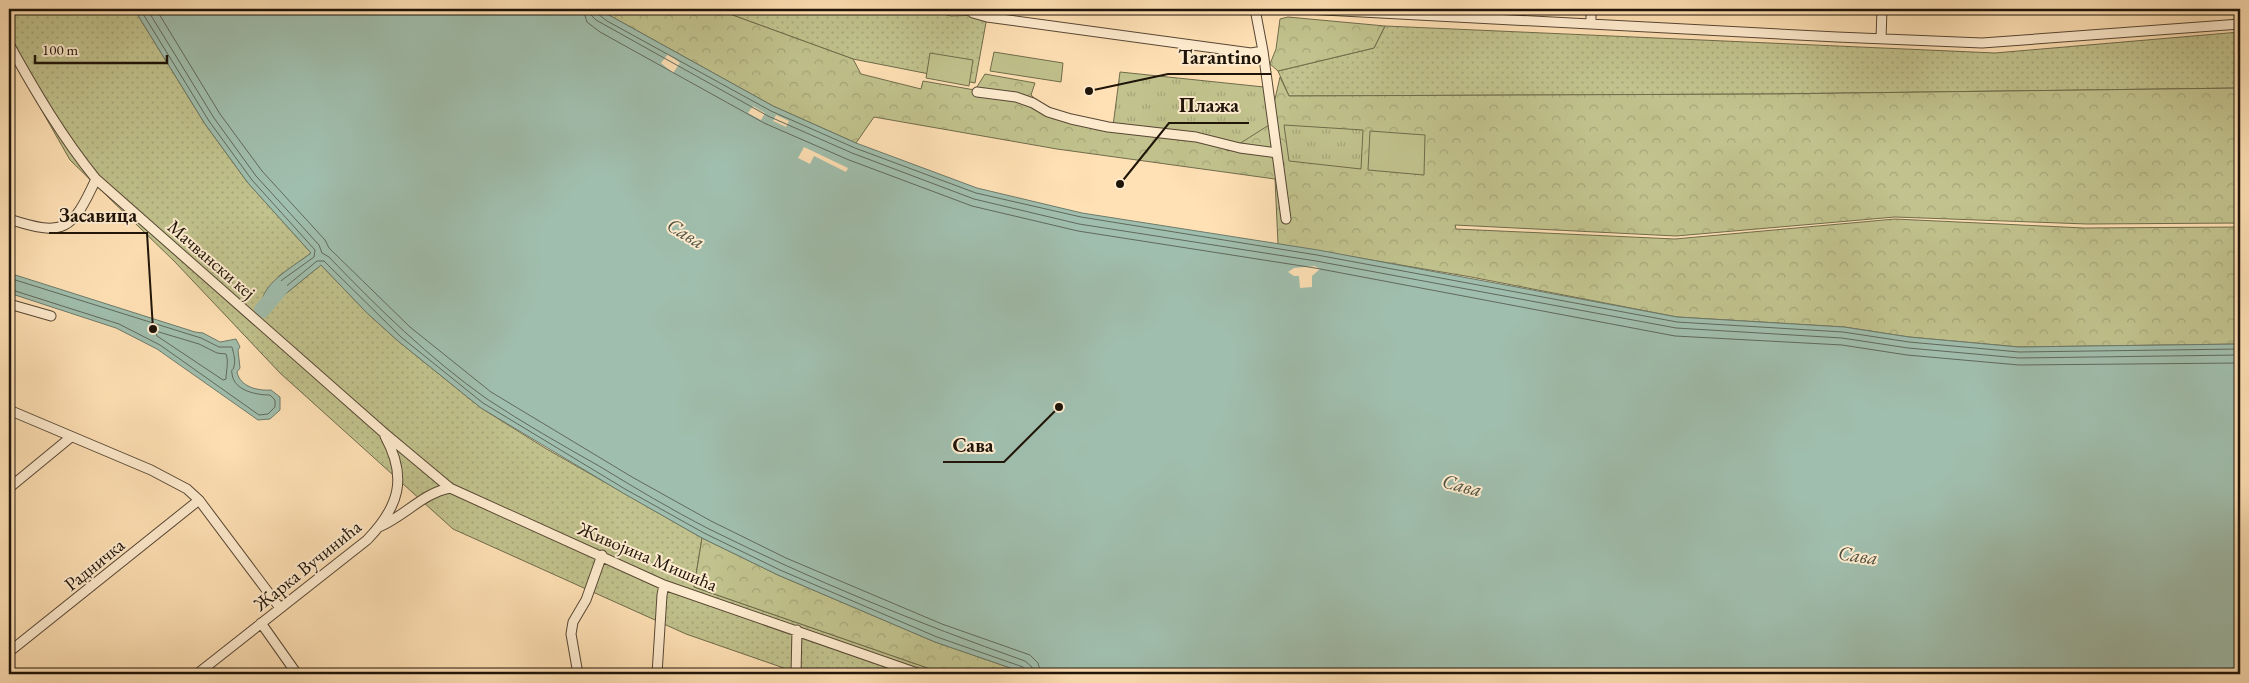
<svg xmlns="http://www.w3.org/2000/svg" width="2249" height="683" font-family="'EB Garamond',serif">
<defs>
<pattern id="grass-dots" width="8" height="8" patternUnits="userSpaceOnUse" patternTransform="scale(1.25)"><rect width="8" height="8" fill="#c1c28d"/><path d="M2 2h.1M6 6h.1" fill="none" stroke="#a5a678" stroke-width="1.8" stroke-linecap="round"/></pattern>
<pattern id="forest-crowns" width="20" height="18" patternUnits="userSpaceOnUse" patternTransform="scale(1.25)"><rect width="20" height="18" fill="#c1c28d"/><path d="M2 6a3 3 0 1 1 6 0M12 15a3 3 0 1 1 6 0" fill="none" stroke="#a5a678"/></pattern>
<pattern id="park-tufts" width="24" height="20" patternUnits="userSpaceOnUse" patternTransform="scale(1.25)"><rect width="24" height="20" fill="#c1c28d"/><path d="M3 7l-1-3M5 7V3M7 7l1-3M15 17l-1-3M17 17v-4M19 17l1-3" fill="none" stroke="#a5a678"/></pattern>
</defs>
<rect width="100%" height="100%" fill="#ffe1b5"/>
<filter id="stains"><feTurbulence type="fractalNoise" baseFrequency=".004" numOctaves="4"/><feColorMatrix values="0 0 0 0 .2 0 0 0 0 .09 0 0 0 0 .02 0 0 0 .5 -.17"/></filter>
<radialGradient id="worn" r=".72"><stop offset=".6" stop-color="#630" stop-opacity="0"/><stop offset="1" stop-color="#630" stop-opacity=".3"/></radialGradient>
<path fill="url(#grass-dots)" stroke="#706b4b" d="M9,9H134L205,124L248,183L311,253L279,276L272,305L321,265L367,313L398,341L481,408L545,448L702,538L694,587L945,674H801L686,634L453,529L280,373L175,262L70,160L9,53Z
M716,9H923L951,16L982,15L987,17L975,83L853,59Z
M1385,26L1995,53L2240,32V88L1771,94L1289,96L1278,71L1374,48Z"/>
<path fill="url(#forest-crowns)" stroke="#706b4b" d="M598,9H716L853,59L861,74L921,89L923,81L975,90L985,74L1035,83L1031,95L1054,116L1113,126L1269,125L1280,77L1289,96L1771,94L2240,88V223L2087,224L1895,217L1676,236L1455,225L1456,229L1675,239L1895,219L2084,228L2240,227V344L2019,347L1909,337L1844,327L1677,317L1471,277L1278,244L1275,179L1057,149L874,117L856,143L773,106Z
M1288,17L1385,26L1374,48L1278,71L1270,64L1276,49L1280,19Z
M702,538L778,575L935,642L1028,674H945L694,587Z"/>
<path fill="url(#park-tufts)" stroke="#706b4b" d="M1120,72L1264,87L1269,125L1228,151L1218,143L1113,126Z
M1284,125L1363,130L1361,169L1289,161Z"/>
<path fill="#c1c28d" stroke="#706b4b" d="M994,52L1063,63L1061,82L990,71Z
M930,53L973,60L969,86L926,78Z
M1370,131L1425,135L1424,175L1368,170Z"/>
<path fill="#a0bead" stroke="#6c7a6b" d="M134,9H598L773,106L856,143L977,188L1082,213L1318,250L1677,317L1844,327L1909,337L2019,347L2240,344V674H1028L935,642L778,575L702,538L623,493L481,408L398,341L367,313L321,265L272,305H264L262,301C265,281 296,265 311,253L248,183L205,124Z
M9,273L195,332L203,333L220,342L236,339L240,347L238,350L240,368L237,372C240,387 258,391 271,390L280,397V410L270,419L258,420L157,349L116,328L9,293Z"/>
<path fill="#ffe1b5" d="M668,54L680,63L673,73L661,63Z
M753,106L765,113L761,120L748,113Z
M776,115L789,121L786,127L773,121Z
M804,147L848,168L846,172L814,156L810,164L798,158Z
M1315,266L1320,269L1312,276V287L1300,288L1299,276H1294L1288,272L1294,268Z"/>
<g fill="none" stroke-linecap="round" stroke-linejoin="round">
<path stroke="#60695b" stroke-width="1" d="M140,9L209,121L252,180L315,250L314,257L282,280L274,290L275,293H278L317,261H324L401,337L483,403L625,489L704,533L780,570L937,637L1023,667L1027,674
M147,9L214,118L256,176L319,245L322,253L329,257C378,308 429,358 487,399C523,423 562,445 599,466C635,488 672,510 709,529C812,580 917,623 1025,661L1032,667L1033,674
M156,9L220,114L262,171L325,240L329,248L410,327L491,392L632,477L711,521L786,558L942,624L1030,655L1038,663L1041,674
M583,9L587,22L600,32L764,123L849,160L972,206L1078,231L1315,268L1675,336L1842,345L1907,355L2019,365L2240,363
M590,9L591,15L596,20L768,116L852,153L974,199L1079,224L1316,261L1676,328L1842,338L1908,348L2019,358L2240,355
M596,9L598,14L607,21L771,111L855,148L976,193L1081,217L1317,255L1677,322L1843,332L1909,342L2019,352L2240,349
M9,278L201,338L219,347H232C233,351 236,361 234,366C233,373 231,366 232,374C234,391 257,395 270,395L275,400V407L268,414L259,415L160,345L119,324L9,289
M159,332L199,344L217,353L226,354C229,362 226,371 226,379L223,380L157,336L156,333Z"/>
<path stroke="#a0bead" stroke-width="16" d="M262,310L280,289"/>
<g stroke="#574734" stroke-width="11">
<path id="minor" d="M968,9L973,13L987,17L1251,53L1263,51L1255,9
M1255,9H1276
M1305,9L1837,37L1982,43L2240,24
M1591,9V24
M1881,39L1882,9
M9,44C35,91 62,137 96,179L383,432L450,488L664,585L920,674
M1263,51L1286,219
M977,92L1016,97L1033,103L1048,112L1071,119L1108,127L1196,137L1240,148L1277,153
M9,219C64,237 72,231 96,179
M9,304L51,316
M9,410L151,470L187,489L199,500L280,608
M9,488L71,437
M379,527C405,516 423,493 450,488
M261,623L297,674
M9,652L199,500
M197,674L367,540C399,507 408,478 385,436
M578,674L571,634L573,622L586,600L602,555
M657,674L662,595L664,585
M796,674L797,630"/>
</g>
<use href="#minor" stroke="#ffeccf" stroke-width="9"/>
</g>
<g text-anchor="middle" stroke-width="4" stroke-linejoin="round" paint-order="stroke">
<g font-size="19" fill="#1f1409" stroke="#ffeccf">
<text transform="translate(212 259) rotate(41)" y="7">Мачвански кеј</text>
<text transform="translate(648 556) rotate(23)" y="7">Живојина Мишића</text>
<text transform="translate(94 564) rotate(-39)" y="7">Радничка</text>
<text transform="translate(307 565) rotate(-39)" y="7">Жарка Вучинића</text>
</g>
<g font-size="20" font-style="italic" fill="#4c5042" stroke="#ffeccf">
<text transform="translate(686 233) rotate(31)" y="7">Сава</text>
<text transform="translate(1462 485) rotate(14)" y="7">Сава</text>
<text transform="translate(1858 555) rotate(8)" y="7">Сава</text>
</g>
</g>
<path fill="none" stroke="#1f1409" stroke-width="2" d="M1089 91L1168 74H1271M1120 184L1169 123H1249M153 329L147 233H49M1059 407L1004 462H943"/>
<g fill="#1f1409" stroke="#ffeccf" stroke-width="2">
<circle cx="1089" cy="91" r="5"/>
<circle cx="1120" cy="184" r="5"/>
<circle cx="153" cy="329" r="5"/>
<circle cx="1059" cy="407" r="5"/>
</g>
<g font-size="20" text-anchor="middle" font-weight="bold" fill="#1f1409" stroke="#ffeccf" stroke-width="4" stroke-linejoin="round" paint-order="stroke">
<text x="1220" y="64">Tarantino</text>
<text x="1209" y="112">Плажа</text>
<text x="98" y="222">Засавица</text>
<text x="973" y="452">Сава</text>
</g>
<rect width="2249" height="683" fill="none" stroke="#ffe1b5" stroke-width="30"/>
<rect x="10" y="10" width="2229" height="663" fill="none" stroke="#1f1409" stroke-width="2.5"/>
<rect x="15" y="15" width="2219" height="653" fill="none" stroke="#1f1409"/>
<path d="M35 55v8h132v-8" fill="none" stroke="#1f1409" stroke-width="2.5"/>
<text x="42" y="55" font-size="15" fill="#1f1409" stroke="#ffeccf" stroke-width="4" paint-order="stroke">100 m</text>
<rect width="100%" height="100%" filter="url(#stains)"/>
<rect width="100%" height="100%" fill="url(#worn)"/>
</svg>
